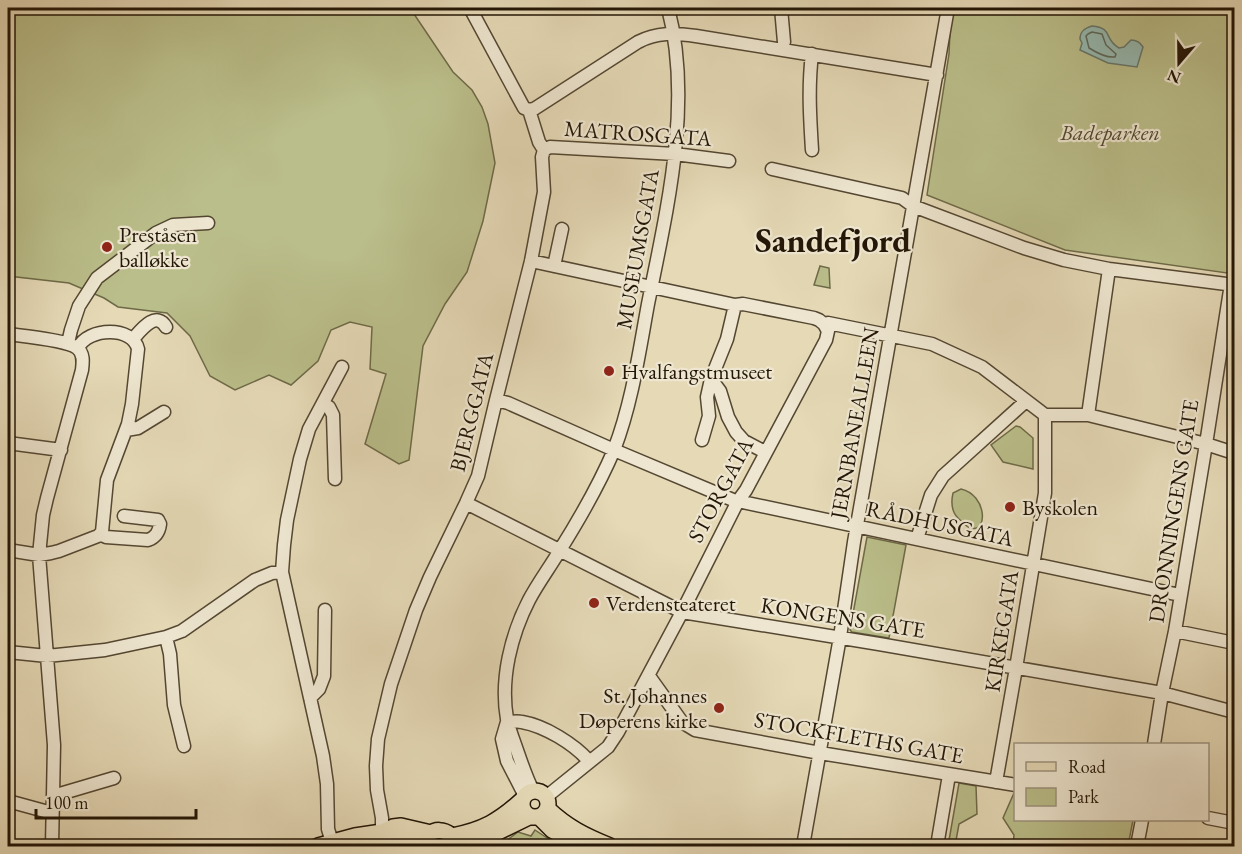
<svg xmlns="http://www.w3.org/2000/svg" width="1242" height="854" font-family="'EB Garamond',serif">
<rect width="100%" height="100%" fill="#e5d9b6"/>
<filter id="stains"><feTurbulence type="fractalNoise" baseFrequency=".00333" numOctaves="4"/><feColorMatrix values="0 0 0 0 .2 0 0 0 0 .09 0 0 0 0 .02 0 0 0 .5 -.17"/></filter>
<radialGradient id="worn" r=".72"><stop offset=".6" stop-color="#630" stop-opacity="0"/><stop offset="1" stop-color="#630" stop-opacity=".3"/></radialGradient>
<path fill="#babe8a" stroke="#6e6a48" stroke-width="1.5" d="M8,8H410L453,72L472,90L482,107L488,124L495,163L483,221L467,272L445,304L423,346L409,460L399,464L365,444L386,374L370,369L372,327L350,322L331,330L318,361L291,385L269,375L235,390L210,376L190,336L167,313L118,307L104,298L69,283L8,276Z
M951,8H1234V274L1065,250L927,195L949,54Z
M820,266L829,268L830,288L814,285Z
M1016,426L1020,427L1033,438V469L1003,462L991,445Z
M961,489C987,495 988,533 971,528C966,527 963,522 959,519C951,512 951,502 953,493Z
M867,537L906,545L889,638L852,632L850,630Z
M959,783L976,786L977,814L959,824L955,846H948Z
M1014,793H1015L1016,820H1133L1128,846H1013L1014,835L1003,818Z
M535,830L559,846H499L518,832L531,836Z"/>
<path fill="#96bab1" stroke="#68786d" stroke-width="1.5" d="M1092,26C1114,28 1103,39 1119,48L1124,47L1131,40C1137,40 1140,42 1143,47L1137,67L1108,63L1080,50L1082,43L1080,39C1080,31 1085,28 1092,26Z"/>
<g fill="none" stroke-linecap="round" stroke-linejoin="round">
<path stroke="#5c685c" stroke-width="1.5" d="M1092,32L1102,34L1106,45L1116,54L1115,57C1106,58 1097,53 1089,48L1086,36L1088,34Z"/>
<path stroke="#beb293" stroke-width="12" stroke-dasharray="12 6" stroke-linecap="butt" d="M1232,598L1234,587"/>
<g stroke="#544732" stroke-width="15">
<path id="minor" d="M781,8L784,42
M529,110L534,109L638,42C657,32 675,33 696,36L937,75
M544,150L550,147L675,154L729,161
M812,150C810,118 808,87 812,54
M772,169L902,198L913,206L1024,248L1064,260L1109,269L1234,285
M531,261L735,305L743,304L814,318L819,320L824,324L828,323L932,344L982,367L1045,415H1088L1206,444L1234,453
M554,266L562,229
M8,334C22,336 67,340 77,348C84,353 83,362 82,370L47,498L43,515L39,555L54,745L52,846
M133,339C141,330 156,310 166,327
M68,343L71,330L79,306L97,278L156,233L173,225L208,223
M711,379L720,391L728,417L736,432L744,441L765,452
M496,400L508,403L614,450L733,500L1180,595
M323,404L329,407L333,415L335,479
M1088,415L1109,269
M126,430L138,428L164,412
M702,440L709,416L707,397L711,379L727,339L735,305
M8,443L61,450
M466,503L682,612L879,644L1162,693L1234,712
M100,534L106,537L148,540C156,537 159,532 160,524L158,520L124,516
M917,539L931,495L943,476L1026,401
M8,550L39,555L51,553L59,551L98,536L102,532L107,480L128,424L132,404L138,349C133,326 88,327 78,348
M1175,631L1234,643
M166,637L170,654L174,705L184,746
M8,652L47,656L105,650L166,637L182,631L255,580L272,573L282,572
M649,676L682,722L695,730L820,753L1016,785
M310,698L319,689L324,676L325,610
M507,722C512,722 517,721 522,722C545,726 574,744 589,761
M507,722L502,739L507,761L525,796
M1154,744L1162,693L1175,631L1206,444L1231,284
M996,782L1016,668L1045,493V415
M533,791C524,773 519,755 512,736C510,730 508,725 507,719C500,679 511,635 529,600C538,583 550,567 560,550C580,518 599,485 614,450C632,403 639,353 648,304C667,209 693,103 668,8
M53,796L114,778
M546,797L608,747L618,732L682,612L738,501L746,490L826,340L828,331L824,324
M8,801L52,813
M1208,818L1234,823
M382,832V818L377,790L376,766L378,739L391,684L416,610L430,577L466,503L478,476L496,400L531,261L544,192L542,157L544,150L539,142L529,110L524,108L470,8
M332,842L328,829L327,784L323,756L282,572L284,545L287,520L300,459L309,429L342,367
M803,846L840,637L854,542L948,8
M937,846L949,775
M1137,846L1142,820"/>
</g>
<g stroke="#231606" stroke-width="18">
<path id="major" d="M522 804a13 13 0 1 1 26 0a13 13 0 1 1-26 0Z
M548,809C567,827 585,836 610,846
M539,817L552,830L583,846
M382,832L409,840L422,846
M452,836C483,830 499,821 522,800
M318,846L355,836L382,832L393,827L401,826L431,833
M423,846C427,825 452,826 456,846
M469,846L529,817"/>
</g>
<use href="#minor" stroke="#eee6d0" stroke-width="12"/>
<use href="#major" stroke="#e5d9b6" stroke-width="15"/>
</g>
<g fill="#8f2418" stroke="#eee6d0" stroke-width="2">
<circle cx="107" cy="247" r="6"/>
<circle cx="609" cy="371" r="6"/>
<circle cx="1010" cy="507" r="6"/>
<circle cx="594" cy="603" r="6"/>
<circle cx="719" cy="708" r="6"/>
</g>
<g text-anchor="middle" stroke-width="4.5" stroke-linejoin="round" paint-order="stroke">
<g font-size="22" font-style="italic" fill="#50482e" stroke="#eee6d0">
<text x="1110" y="140">Badeparken</text>
</g>
<g font-size="22" fill="#231606" stroke="#eee6d0">
<text transform="translate(638 133) rotate(4)" y="8">MATROSGATA</text>
<text transform="translate(637 249) rotate(-80)" y="8">MUSEUMSGATA</text>
<text transform="translate(471 412) rotate(-76)" y="8">BJERGGATA</text>
<text transform="translate(854 423) rotate(-80)" y="8">JERNBANEALLEEN</text>
<text transform="translate(720 490) rotate(-62)" y="8">STORGATA</text>
<text transform="translate(1173 511) rotate(-81)" y="8">DRONNINGENS GATE</text>
<text transform="translate(940 523) rotate(12)" y="8">RÅDHUSGATA</text>
<text transform="translate(843 617) rotate(9)" y="8">KONGENS GATE</text>
<text transform="translate(1001 631) rotate(-81)" y="8">KIRKEGATA</text>
<text transform="translate(859 737) rotate(10)" y="8">STOCKFLETHS GATE</text>
</g>
<g font-size="22" fill="#231606" stroke="#eee6d0" text-anchor="start">
<text x="119" y="242">Preståsen<tspan x="119" dy="25">balløkke</tspan></text>
<text x="621" y="379">Hvalfangstmuseet</text>
<text x="1022" y="515">Byskolen</text>
<text x="606" y="611">Verdensteateret</text>
<text x="707" y="703" text-anchor="end">St. Johannes<tspan x="707" dy="25">Døperens kirke</tspan></text>
</g>
<g font-size="34" font-weight="bold" fill="#231606" stroke="#eee6d0">
<text x="833" y="252">Sandefjord</text>
</g>
</g>
<rect width="1242" height="854" fill="none" stroke="#e5d9b6" stroke-width="30"/>
<rect x="9" y="9" width="1224" height="836" fill="none" stroke="#231606" stroke-width="3"/>
<rect x="15" y="15" width="1212" height="824" fill="none" stroke="#231606" stroke-width="1.5"/>
<rect x="1014" y="743" width="195" height="78" fill="#eee6d0" stroke="#9d937f" stroke-width="1.5"/>
<rect x="1026" y="762" width="30" height="9" fill="#e5d9b6" stroke="#9d937f" stroke-width="1.5"/>
<text x="1068" y="773" font-size="18" fill="#231606">Road</text>
<rect x="1026" y="788" width="30" height="18" fill="#babe8a" stroke="#9d937f" stroke-width="1.5"/>
<text x="1068" y="803" font-size="18" fill="#231606">Park</text>
<g transform="translate(1179 63) rotate(200)" stroke="#eee6d0" stroke-width="4.5" paint-order="stroke">
<path d="M0-4.5L10 22L0 15L-10 22Z" fill="#231606"/>
<text y="-9" font-size="16" font-weight="bold" text-anchor="middle" fill="#231606">N</text>
</g>
<path d="M36 809v9h160v-9" fill="none" stroke="#231606" stroke-width="3"/>
<text x="45" y="809" font-size="18" fill="#231606" stroke="#eee6d0" stroke-width="4.5" paint-order="stroke">100 m</text>
<rect width="100%" height="100%" filter="url(#stains)"/>
<rect width="100%" height="100%" fill="url(#worn)"/>
</svg>
